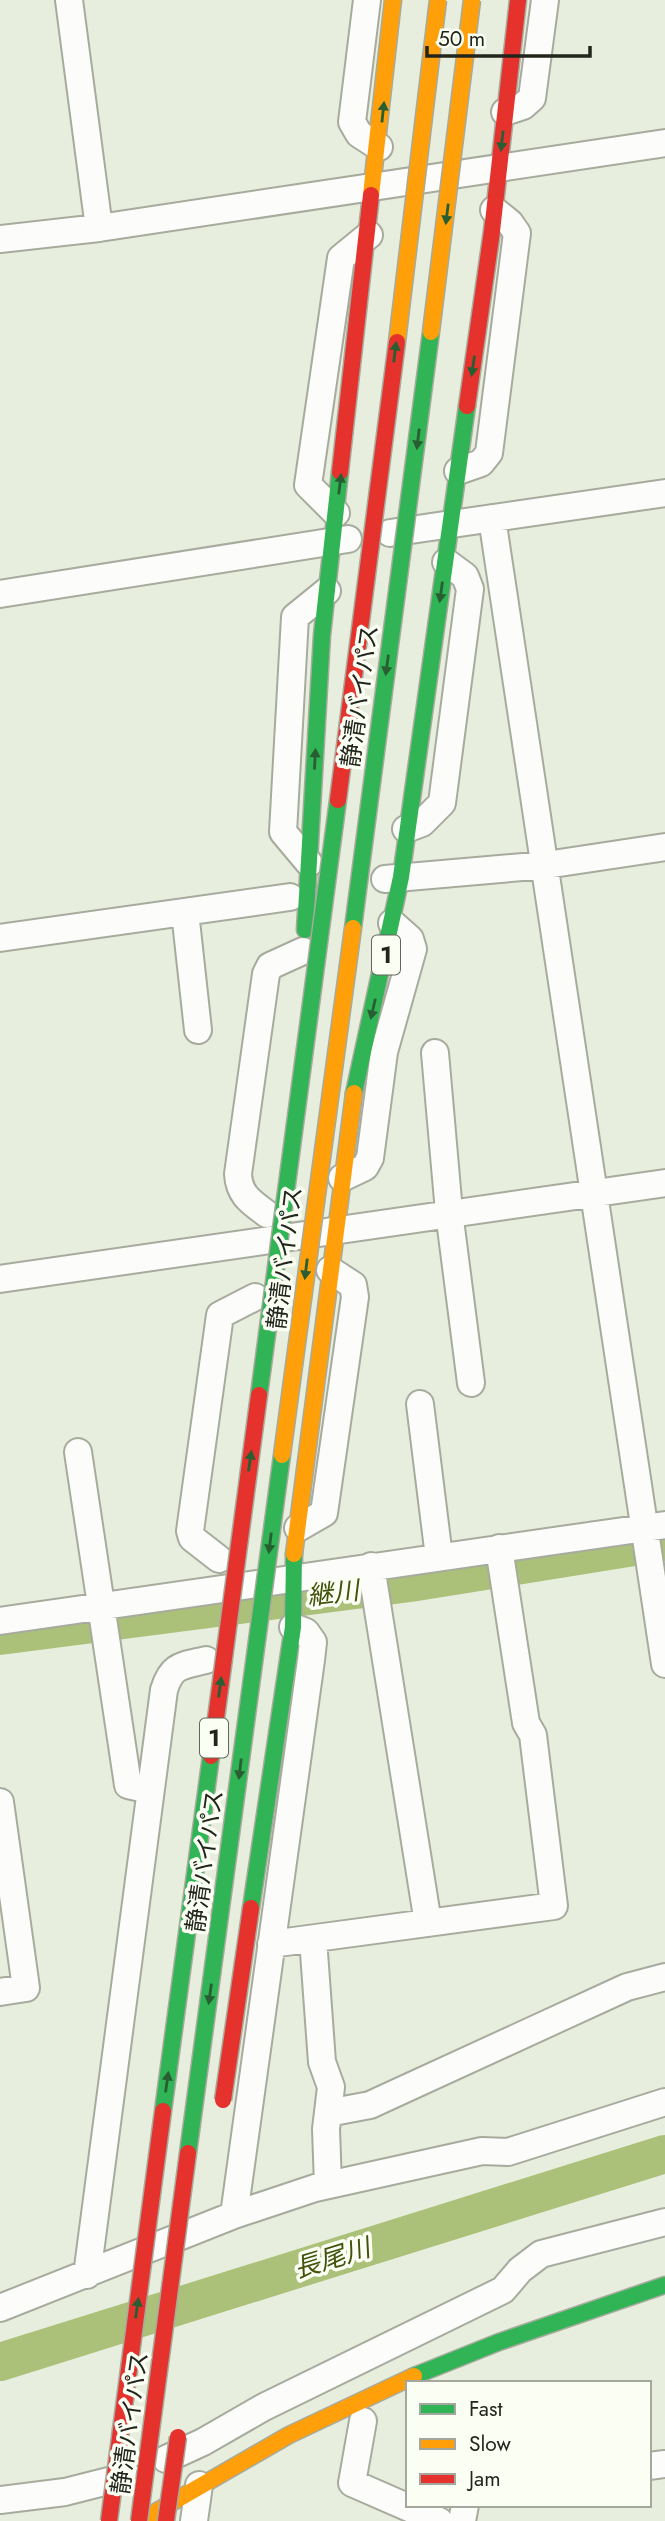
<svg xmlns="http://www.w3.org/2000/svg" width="665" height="2521" font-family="Jost,'Noto Sans JP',sans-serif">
<rect width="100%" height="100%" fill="#e8eedd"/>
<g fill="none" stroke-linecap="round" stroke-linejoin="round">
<path stroke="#abc078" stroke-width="38" d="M0,1636L410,1583L665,1542
M0,2362L665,2154"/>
<g stroke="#a7ab9e" stroke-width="30">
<path id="street" d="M69,0L99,228
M367,0L352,122L359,134L379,147
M505,112L523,106L532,98L545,0
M0,239L99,228L665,143
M458,471L481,463L489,453L517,233L510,223L494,210
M336,513L308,485L341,258L369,235
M492,518L665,1664
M390,533L665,493
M0,594L348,539
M406,829L422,823L442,803L470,589L465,576L446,562
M309,863L283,832L295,617L327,591
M385,879L546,865L665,847
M185,912L198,1030
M0,938L290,897
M435,1053L449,1212L471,1383
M342,1178L365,1167L370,1158L384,1052L413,949L410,939L392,923
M267,1214C251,1202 239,1195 238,1174L266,974L270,966L303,951
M0,1279L665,1183
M420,1404L439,1557
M78,1452L128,1785L150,1790
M298,1528L324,1513L355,1297L353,1285L330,1270
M219,1559L192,1538L190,1531L220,1315L255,1297
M371,1566L428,1923
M0,1621L665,1525
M0,1802L26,1988L0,1992
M313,1939L322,2062L331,2087L326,2129L328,2185
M271,1944L554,1906L533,1735L526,1723L499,1548
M328,2113L370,2105L627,1987L665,1977
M234,2215L311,1660L313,1642L306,1632L293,1627
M87,2275L164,1690C172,1664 182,1666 206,1660
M0,2308L234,2215L315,2188L482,2151L508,2152L665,2102
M363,2421L352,2483L439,2521
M166,2459L203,2442L264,2407L503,2290L520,2270L541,2254L665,2222
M649,2466L665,2464
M0,2500L65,2492L128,2476
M194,2521L199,2485
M462,2521L465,2505"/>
</g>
<g stroke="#a7ab9e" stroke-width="19">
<path id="fast" d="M305,930L322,635L340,472
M354,1093L401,877L467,406
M251,1908L293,1627L294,1554
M414,2376L499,2342L665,2285"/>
</g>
<g stroke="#a7ab9e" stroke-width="19">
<path id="slow" d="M371,195L393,0
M294,1554L354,1093
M147,2517L289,2435L414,2376"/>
</g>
<g stroke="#a7ab9e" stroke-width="19">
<path id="jam" d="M467,406L492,231L518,0
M340,472L371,195"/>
</g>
<use href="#street" stroke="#fcfcfa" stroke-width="26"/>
<use href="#fast" stroke="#30b455" stroke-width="16"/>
<use href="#slow" stroke="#ff9f0a" stroke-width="16"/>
<use href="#jam" stroke="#e5322d" stroke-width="16"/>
<g stroke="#a7ab9e" stroke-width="19" stroke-linecap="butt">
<path id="fast-bridge" d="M353,928L431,332
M259,1395L338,800
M163,2111L211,1756
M188,2153L282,1455"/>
</g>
<g stroke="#a7ab9e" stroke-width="19" stroke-linecap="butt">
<path id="slow-bridge" d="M431,332L472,0
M397,342L438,0
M282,1455L353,928"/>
</g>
<g stroke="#a7ab9e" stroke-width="19" stroke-linecap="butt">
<path id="jam-bridge" d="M338,800L397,342
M211,1756L259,1395
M223,2100L251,1908
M109,2521L163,2111
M139,2521L188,2153
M166,2521L178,2437"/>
</g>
<use href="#fast-bridge" stroke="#30b455" stroke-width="16"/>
<use href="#slow-bridge" stroke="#ff9f0a" stroke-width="16"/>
<use href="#jam-bridge" stroke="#e5322d" stroke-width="16"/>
</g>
<defs><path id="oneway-solid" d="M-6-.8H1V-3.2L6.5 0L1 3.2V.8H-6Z" transform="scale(1.75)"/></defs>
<g fill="#285e32">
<use href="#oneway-solid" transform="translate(383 112) rotate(-84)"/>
<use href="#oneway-solid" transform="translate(502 141) rotate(96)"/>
<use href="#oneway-solid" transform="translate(447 214) rotate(97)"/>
<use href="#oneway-solid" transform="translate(395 352) rotate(-83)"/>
<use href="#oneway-solid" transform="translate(473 366) rotate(98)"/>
<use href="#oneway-solid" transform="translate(418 439) rotate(97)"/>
<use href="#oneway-solid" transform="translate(340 484) rotate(-83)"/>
<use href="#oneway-solid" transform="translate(441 592) rotate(98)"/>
<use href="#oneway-solid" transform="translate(387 665) rotate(98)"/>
<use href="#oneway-solid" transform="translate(315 759) rotate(-87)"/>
<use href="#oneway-solid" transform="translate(373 1009) rotate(103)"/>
<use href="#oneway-solid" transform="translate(306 1269) rotate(97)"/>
<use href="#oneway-solid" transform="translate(250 1461) rotate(-82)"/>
<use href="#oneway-solid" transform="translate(270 1543) rotate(97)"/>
<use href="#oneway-solid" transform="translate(220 1687) rotate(-82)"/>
<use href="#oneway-solid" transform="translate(240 1769) rotate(97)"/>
<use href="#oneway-solid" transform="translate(210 1994) rotate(98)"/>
<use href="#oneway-solid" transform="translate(167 2082) rotate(-82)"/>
<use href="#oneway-solid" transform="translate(137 2308) rotate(-82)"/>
</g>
<g text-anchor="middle" stroke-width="7" stroke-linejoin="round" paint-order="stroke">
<g fill="#fafef3" stroke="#63665c" stroke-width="2">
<rect x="372" y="935.5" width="28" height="39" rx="5"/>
<rect x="200" y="1718.5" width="28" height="39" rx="5"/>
</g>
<g font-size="23" font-weight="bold" fill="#22251b">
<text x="386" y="963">1</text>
<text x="214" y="1746">1</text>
</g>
<g font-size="24" fill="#22251b" stroke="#fafef3">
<text transform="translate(360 696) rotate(-82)" y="8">静清バイパス</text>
<text transform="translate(285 1258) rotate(-83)" y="8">静清バイパス</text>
<text transform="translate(205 1861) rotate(-82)" y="8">静清バイパス</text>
<text transform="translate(130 2423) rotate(-82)" y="8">静清バイパス</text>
</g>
<g font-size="26" font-style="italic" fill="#42520b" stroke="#fafef3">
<text transform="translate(333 1593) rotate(-7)" y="9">継川</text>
<text transform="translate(332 2258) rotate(-17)" y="9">長尾川</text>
</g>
</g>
<rect x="406" y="2381" width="245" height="126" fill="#fafef3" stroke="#a4a79d" stroke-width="2"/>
<rect x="420" y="2404" width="35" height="10" fill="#30b455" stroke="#a4a79d" stroke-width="2"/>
<text x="469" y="2416" font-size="21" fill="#22251b">Fast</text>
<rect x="420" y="2439" width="35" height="10" fill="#ff9f0a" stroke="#a4a79d" stroke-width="2"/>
<text x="469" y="2451" font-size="21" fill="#22251b">Slow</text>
<rect x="420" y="2474" width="35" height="10" fill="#e5322d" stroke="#a4a79d" stroke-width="2"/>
<text x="469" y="2486" font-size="21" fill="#22251b">Jam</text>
<path d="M427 46v10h163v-10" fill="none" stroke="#22251b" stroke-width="3.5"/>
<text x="438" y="46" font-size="21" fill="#22251b" stroke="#fafef3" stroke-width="5" paint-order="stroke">50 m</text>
</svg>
